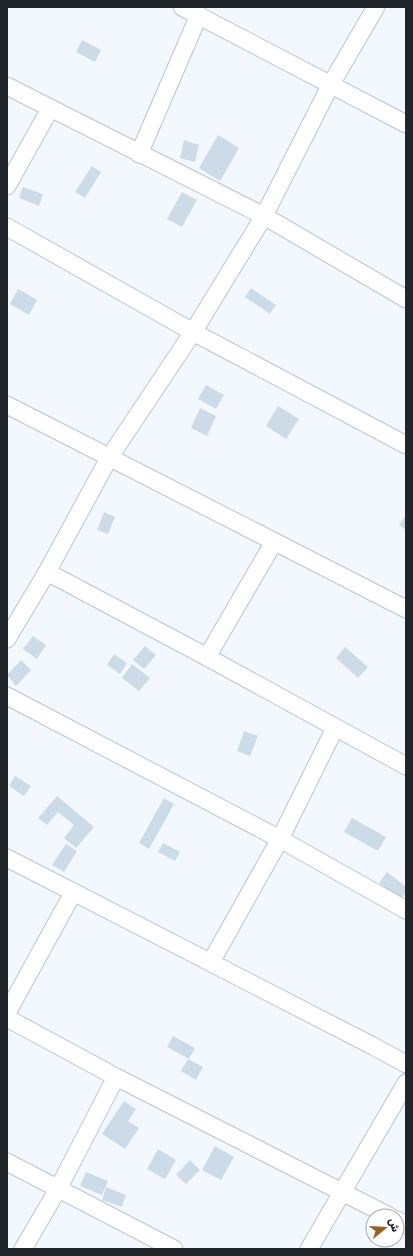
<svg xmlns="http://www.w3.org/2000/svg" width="413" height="1256" font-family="Rubik,'Noto Sans Arabic',sans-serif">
<rect width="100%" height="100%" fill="#f2f8fd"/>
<path fill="#ccdbe8" d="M82,40L101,50L95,62L76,52Z
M218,135L239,148L220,181L199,168Z
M184,140L199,145L195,162L180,158Z
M92,166L101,172L85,198L75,192Z
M23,187L43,194L39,206L19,198Z
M182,192L197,200L182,227L167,219Z
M251,288L276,305L270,314L245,297Z
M18,289L37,300L29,315L10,304Z
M206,385L224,395L216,409L198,399Z
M278,406L299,419L286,439L266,426Z
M200,408L216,416L207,436L191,428Z
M104,512L115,517L108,534L97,530Z
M406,515V530L399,525Z
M33,636L46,645L37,659L23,649Z
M145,646L156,655L144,669L133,660Z
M345,647L368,667L358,678L336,658Z
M114,654L127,663L120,674L107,665Z
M21,660L31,670L16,686L7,675Z
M132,664L150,678L139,691L122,678Z
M244,731L258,736L250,756L237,751Z
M15,776L31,786L24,796L9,786Z
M57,796L94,827L76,848L64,838L74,825L58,812L47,825L38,818Z
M164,798L174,804L149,849L139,843Z
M352,818L386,837L378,851L344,832Z
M163,843L180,852L175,861L158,852Z
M66,844L77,851L64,872L52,865Z
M387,872L406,887V892L401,899L379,883Z
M173,1036L195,1048L189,1059L167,1047Z
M188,1059L203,1067L196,1080L181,1071Z
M124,1101L136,1109L128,1121L139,1128L125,1149L102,1134Z
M215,1146L234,1157L221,1180L202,1170Z
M158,1149L176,1160L165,1179L147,1169Z
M190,1160L200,1170L186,1184L176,1175Z
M86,1172L108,1181L102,1195L80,1186Z
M106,1187L126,1195L122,1207L102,1200Z"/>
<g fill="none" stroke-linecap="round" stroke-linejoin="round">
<g stroke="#b7c6d3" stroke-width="19">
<path id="street" d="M182,7L406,124
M7,86L264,216L406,299
M139,154L199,15
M7,186L50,109
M7,227L193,332L406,445
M7,405L406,609
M47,572L207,657L406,766
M7,639L47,572L109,458L193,332L264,216L331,84L376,7
M207,657L274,542
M7,696L280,839L406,910
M7,858L371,1045L406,1064
M211,962L280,839L335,728
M7,1013L73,893
M7,1018L116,1077L389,1216
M7,1162L174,1249
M397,1220L406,1225
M23,1249L58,1189L116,1077
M309,1249L406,1083"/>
</g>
<use href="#street" stroke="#fff" stroke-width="17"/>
</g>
<rect width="413" height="1256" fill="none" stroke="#21262b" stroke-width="16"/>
<g transform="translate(385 1228) rotate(72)"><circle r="19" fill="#ffffff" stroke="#a6a8aa"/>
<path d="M0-3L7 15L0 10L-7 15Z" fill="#99601d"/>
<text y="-6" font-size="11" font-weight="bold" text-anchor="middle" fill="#21262b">ش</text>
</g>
</svg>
